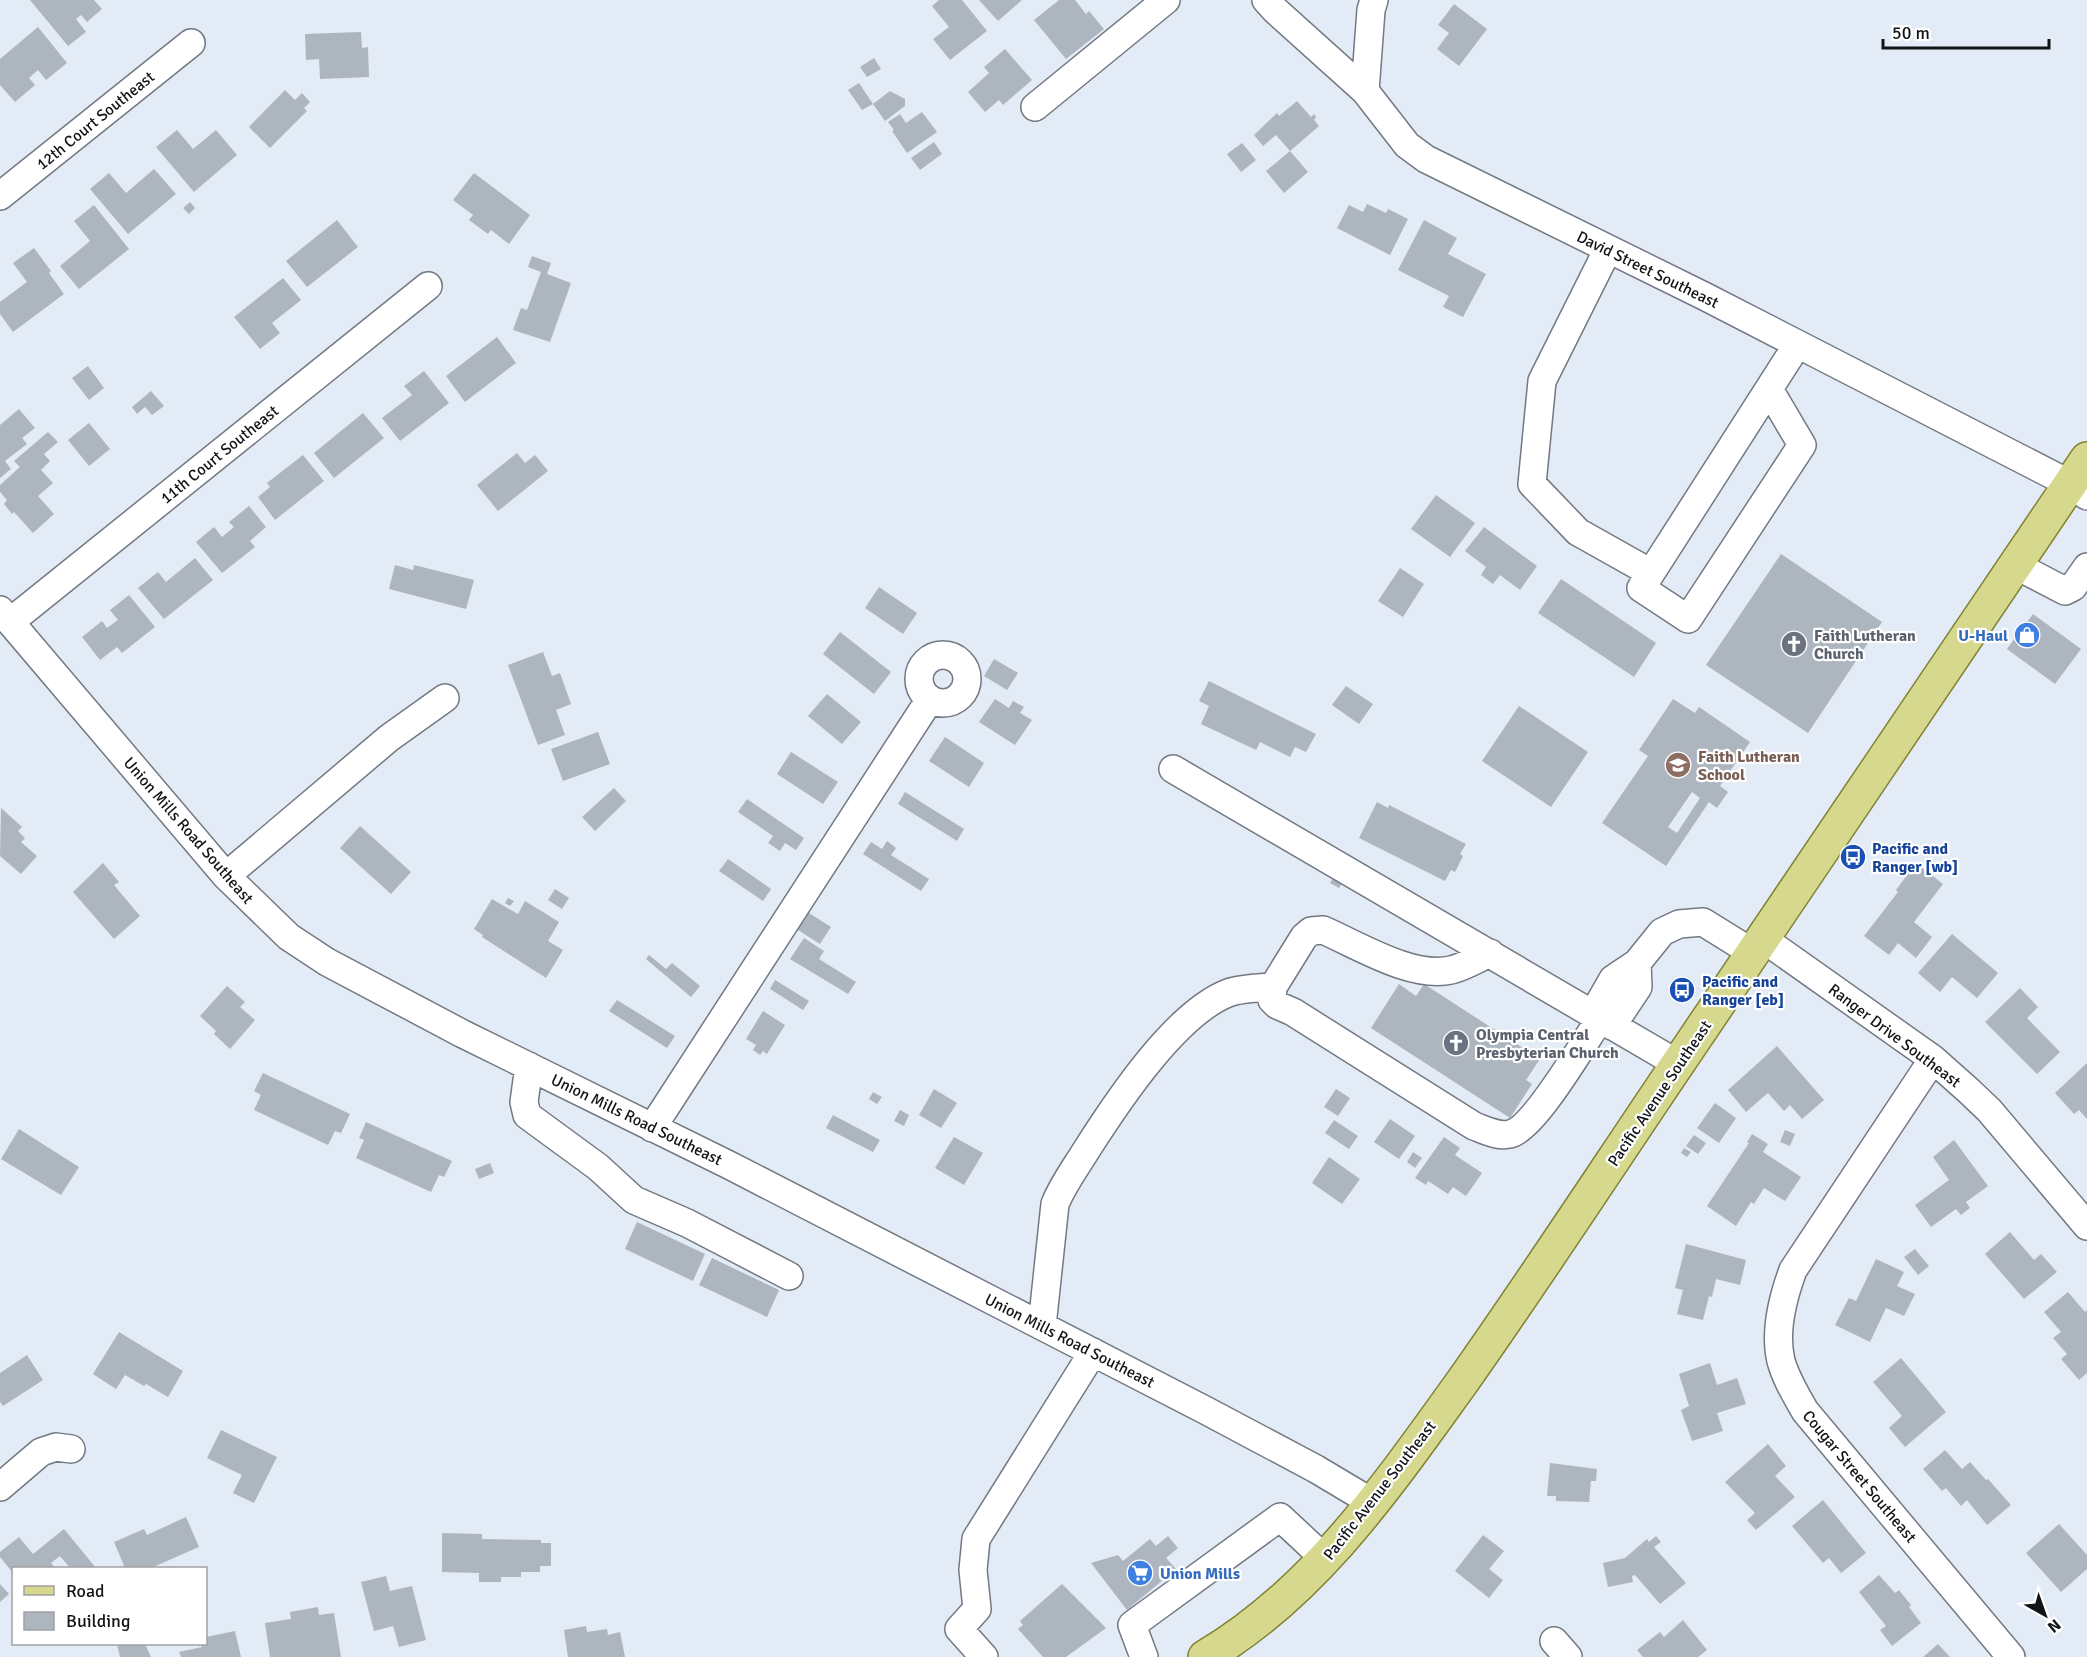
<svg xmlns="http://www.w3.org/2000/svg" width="2087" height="1657" font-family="Signika,sans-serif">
<rect width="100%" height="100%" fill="#e3ebf6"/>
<path fill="#adb5bf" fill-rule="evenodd" d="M30,0H94L102,9L87,22L81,15L76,19L86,32L68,46Z
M939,0H962L987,31L950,60L933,39L949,27L932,6Z
M979,0H1022L998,21Z
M1059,0H1075L1086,14L1089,11L1104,29L1066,59L1034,20Z
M1454,4L1487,29L1459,66L1437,49L1449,33L1438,25Z
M38,27L67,63L46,80L38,70L29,78L35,85L15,102L0,85V59Z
M361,32L362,48L368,47L369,77L320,79L319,59L306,60L305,34Z
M1005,49L1032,80L1003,105L999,100L985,112L968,92L989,73L984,67Z
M874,58L881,69L867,77L860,67Z
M859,83L873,104L862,110L848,90Z
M285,90L295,100L302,93L310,102L304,108L307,111L270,148L249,127Z
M890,91L905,99V106L885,121L873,104Z
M1297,101L1311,117L1314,114L1316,117L1314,120L1319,126L1290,151L1276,135L1263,146L1254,135L1277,113L1279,116Z
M922,112L937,132L907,153L892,131L894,130L888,122L900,114L906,123Z
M177,130L193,149L216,130L237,155L194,192L156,147Z
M934,142L942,154L920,170L911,158Z
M1242,143L1256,160L1241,172L1227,154Z
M1290,151L1308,172L1284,193L1266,171Z
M154,169L176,194L128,234L90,189L109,173L126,193Z
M474,173L530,215L509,244L491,230L488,234L469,220L473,215L453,200Z
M190,202L195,208L189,214L183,208Z
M1367,204L1386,213L1388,209L1408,219L1390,255L1337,228L1349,205L1363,212Z
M94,205L129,249L79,289L60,266L90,241L74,221Z
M337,220L358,247L307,287L286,261Z
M1424,220L1457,238L1448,254L1486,274L1463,317L1443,307L1449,296L1398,270Z
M34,248L51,271L49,273L64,294L13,332L0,314V302L27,282L13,263Z
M532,256L551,263L547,274L571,283L550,342L513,330L521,308L527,310L541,272L528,267Z
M283,278L301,300L272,323L280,333L260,349L234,317Z
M497,337L516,363L465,402L446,376Z
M88,366L104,388L89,400L72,378Z
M424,371L449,403L400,441L382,418L412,395L404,386Z
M151,391L164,406L152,415L145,407L137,414L132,407Z
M19,409L35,428L22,438L27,444L5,461L11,469L0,478V425Z
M363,413L384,438L334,478L314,453Z
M89,423L110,449L89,466L68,440Z
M48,432L58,442L44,454L50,461L41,470L53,483L38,496L54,514L33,533L14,512L12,514L4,504L7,500L0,492V485L20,467L14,461Z
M517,453L525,463L535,455L548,471L498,511L477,485Z
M303,455L324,481L275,520L258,497L270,487L267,483Z
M1436,495L1475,523L1450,557L1411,529Z
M249,506L266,527L250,541L255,547L222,573L196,542L214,527L222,537L234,527L229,522Z
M1484,527L1537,566L1520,590L1500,575L1493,584L1481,575L1486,567L1465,551Z
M1781,554L1882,622L1808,733L1706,665Z
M195,558L213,580L164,619L138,588L158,572L166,582Z
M395,565L413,570L414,565L474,580L466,609L389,589Z
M1400,568L1424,584L1403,617L1378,601Z
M1561,579L1656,643L1634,677L1538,613Z
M879,587L917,613L903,634L865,608Z
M129,595L155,627L122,653L117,647L100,660L82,637L102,621L107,628L118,620L110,610Z
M2033,614L2081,649L2055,684L2007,649Z
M840,632L891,672L874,694L823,654Z
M543,652L552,676L560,673L571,704L556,710L565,735L538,745L508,665Z
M994,659L1018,673L1007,690L984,676Z
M1209,681L1316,734L1306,752L1295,747L1290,757L1260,742L1256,750L1201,724L1209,706L1199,701Z
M1346,686L1373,704L1359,724L1332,705Z
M827,694L861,722L842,744L808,716Z
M995,699L1009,708L1013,701L1024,707L1020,713L1032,720L1015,745L979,722Z
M1673,699L1695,713L1699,707L1750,742L1720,786L1728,792L1717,808L1709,802L1666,866L1602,823L1648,756L1639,750ZM1692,792L1700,798L1677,833L1668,827Z
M1519,706L1588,752L1551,807L1482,761Z
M598,732L610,764L563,781L551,749Z
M945,737L984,763L969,787L929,761Z
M791,752L838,782L823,804L777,774Z
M614,788L626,801L595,831L582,817Z
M905,792L964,829L957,841L898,804Z
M747,799L804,838L796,850L785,843L780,851L768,843L773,836L738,812Z
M1377,802L1388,808L1389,805L1466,844L1460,854L1463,856L1455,872L1451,870L1445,881L1359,838Z
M1,808L22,827L18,831L25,838L21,842L37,856L21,874L0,856Z
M360,826L411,872L391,894L340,848Z
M887,841L896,848L891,855L929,879L921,891L863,854L871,842L882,849Z
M728,859L771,889L763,901L719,871Z
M103,863L119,882L114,885L140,916L114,939L73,892Z
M1916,863L1943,884L1914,922L1932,937L1916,958L1898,943L1889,955L1864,936L1898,892L1896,890Z
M1335,875L1344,880L1339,888L1330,883Z
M555,889L569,898L562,909L548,900Z
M508,898L514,901L510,906L505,903Z
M492,899L518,914L525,901L559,922L548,941L563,950L546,978L482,937L483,935L474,929Z
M809,913L831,927L820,944L798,930Z
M1952,934L1998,973L1977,998L1952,977L1940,992L1918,973Z
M804,938L824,951L819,959L856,982L848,994L790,959Z
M649,955L666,969L672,963L700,986L691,997L646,959Z
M775,980L809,1001L803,1010L770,989Z
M1399,984L1416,996L1424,984L1540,1059L1526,1080L1532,1084L1510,1118L1371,1028Z
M227,986L245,1002L240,1007L255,1020L230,1049L214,1034L216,1031L200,1016Z
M2020,988L2038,1007L2027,1018L2060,1052L2037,1074L1985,1022Z
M617,1000L675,1036L667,1048L609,1011Z
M763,1011L785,1025L767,1054L763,1051L760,1055L753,1050L756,1045L746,1039Z
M1777,1046L1824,1100L1802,1119L1790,1105L1784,1111L1768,1093L1746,1112L1728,1090Z
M2087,1063V1119L2079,1110L2074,1114L2055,1093Z
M263,1073L350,1114L341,1133L335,1131L328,1145L254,1110L261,1095L254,1091Z
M934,1089L957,1103L941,1128L919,1115Z
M1336,1089L1350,1098L1338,1116L1324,1107Z
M873,1092L882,1097L877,1104L869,1099Z
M1715,1103L1736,1118L1719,1143L1697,1128Z
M900,1110L909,1115L904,1126L894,1121Z
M833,1115L880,1140L873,1152L826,1128Z
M1390,1119L1415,1136L1399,1159L1374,1142Z
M1334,1120L1358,1136L1349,1149L1325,1133Z
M366,1122L452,1161L444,1177L439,1175L431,1192L356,1158L364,1140L359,1138Z
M19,1129L79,1167L61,1195L1,1159Z
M1785,1130L1795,1134L1790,1146L1780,1142Z
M1752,1134L1768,1144L1763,1152L1801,1177L1785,1201L1764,1188L1754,1204L1751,1202L1736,1226L1707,1206L1749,1143L1747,1142Z
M1694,1135L1706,1143L1698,1154L1686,1146Z
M954,1137L983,1153L964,1185L935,1168Z
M1444,1137L1460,1148L1455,1155L1482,1173L1466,1196L1453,1187L1448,1194L1428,1181L1426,1185L1415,1178Z
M1954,1140L1988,1186L1966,1202L1970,1208L1961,1215L1956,1209L1931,1227L1915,1205L1949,1180L1933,1157Z
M1684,1148L1691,1152L1687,1157L1681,1153Z
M1413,1152L1422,1158L1415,1168L1407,1162Z
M1329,1157L1360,1179L1342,1204L1312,1183Z
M490,1163L494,1173L479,1179L475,1169Z
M637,1222L705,1254L693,1281L625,1249Z
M2010,1232L2034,1260L2041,1254L2057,1272L2024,1299L1985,1254Z
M1686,1244L1746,1260L1740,1285L1716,1279L1712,1297L1709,1296L1703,1320L1677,1314L1683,1290L1675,1288Z
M1915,1249L1929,1266L1918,1275L1904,1257Z
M712,1258L779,1290L767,1317L699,1285Z
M1876,1259L1904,1272L1897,1286L1915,1294L1904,1316L1886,1308L1870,1342L1835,1325L1849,1298L1856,1301Z
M2068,1292L2085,1312L2087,1310V1373L2079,1380L2061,1359L2067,1354L2053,1338L2061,1332L2044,1312Z
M119,1332L183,1371L168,1397L146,1384L144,1386L125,1375L116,1389L93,1374Z
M27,1355L43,1380L3,1406L0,1402V1373Z
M1901,1358L1946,1412L1905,1447L1889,1428L1902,1416L1873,1382Z
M1710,1363L1717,1385L1737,1378L1746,1404L1717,1413L1723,1431L1692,1441L1681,1410L1689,1406L1679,1374Z
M221,1430L277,1457L254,1503L233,1493L242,1475L207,1458Z
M1768,1444L1786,1466L1775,1476L1795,1497L1756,1530L1747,1520L1755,1513L1725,1482Z
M1945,1450L1962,1469L1970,1462L1986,1480L1988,1479L2011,1505L1987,1525L1967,1500L1961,1506L1946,1488L1942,1491L1923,1469Z
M1550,1463L1597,1469L1596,1481H1591L1589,1502L1556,1501V1496H1547Z
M1823,1500L1866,1553L1841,1573L1829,1558L1823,1563L1792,1526Z
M186,1517L199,1547L151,1568H137L136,1567L125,1568L114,1542L144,1529L147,1535Z
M2059,1524L2087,1555V1569L2061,1592L2026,1553Z
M64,1529L96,1568H70L60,1556L51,1563L55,1568H33L31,1567L29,1568H14V1574L0,1557V1552L19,1537L33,1554Z
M442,1533L482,1534V1539L541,1540V1543H551V1566H540V1572H521V1577H501V1582H479V1573L442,1572Z
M1483,1535L1504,1551L1489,1569L1503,1580L1489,1598L1455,1571Z
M1168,1536L1178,1548L1166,1558L1176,1569L1127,1610L1091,1563L1118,1555L1123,1561L1150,1539L1156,1546Z
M1656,1536L1661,1542L1654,1547L1686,1583L1660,1604L1635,1575L1632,1576L1633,1582L1608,1587L1603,1563L1625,1558L1647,1539L1649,1542Z
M1879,1575L1895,1593L1899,1590L1911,1605L1909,1607L1921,1623L1892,1646L1880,1630L1886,1626L1859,1592Z
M386,1576L390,1591L412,1586L426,1640L399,1647L393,1626L374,1631L361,1582Z
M0,1584L9,1594L0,1602Z
M1062,1584L1106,1628L1066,1657H1043L1018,1629L1023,1625L1020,1621Z
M318,1607L319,1615L334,1613L341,1657H270L265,1623L291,1619L290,1612Z
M1683,1620L1707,1650L1698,1657H1643L1637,1650L1660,1632L1664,1637Z
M586,1626L587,1632L607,1629L608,1635L620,1632L625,1657H568L564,1630Z
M235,1631L241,1657H181L179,1652L202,1647L201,1644H206V1637Z
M117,1644H145L151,1657H120Z
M1938,1644L1950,1657H1923Z"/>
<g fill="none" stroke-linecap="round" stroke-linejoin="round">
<g stroke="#727983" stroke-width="30">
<path id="minor" d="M1266,0L1275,10L1365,91L1407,145L1426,159L1704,296L2070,484L2087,496
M1365,91L1371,10L1374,0
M1035,107L1166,0
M0,196L191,43
M1608,249L1542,381L1532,484L1578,532L1651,573
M1769,389L1802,445L1688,619L1641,588L1651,573L1797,345
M2015,565L2065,591L2073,587L2087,567
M0,610L226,876L289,937L327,962L463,1034L729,1165L1205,1410L1316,1469L1373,1503
M10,622L428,286
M919 679a24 24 0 1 1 48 0a24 24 0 1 1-48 0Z
M1173,769L1678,1064
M226,876L389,738L445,698
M1762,938L1933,1059L1969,1091L1989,1110L2087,1226
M1490,953C1477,959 1464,967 1451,970C1412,979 1358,945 1323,930L1311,931L1304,937L1273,987L1272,1000L1277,1005L1293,1012L1474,1126C1485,1130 1498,1137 1510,1134C1534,1129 1584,1042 1600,1019
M1637,963L1662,932L1679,924L1703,922L1753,953
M1593,1014L1613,979L1637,963L1638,987L1612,1026
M1933,1059L1793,1270C1783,1297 1774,1332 1781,1361C1786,1379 1796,1395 1805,1411L2011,1657
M529,1066L524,1102L527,1115L598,1167L634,1200L687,1223L789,1276
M652,1128L930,699
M1042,1326L1055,1204C1063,1184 1076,1167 1087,1149C1117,1102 1175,1014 1228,993C1241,988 1259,988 1273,987
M0,1487L41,1452L56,1447L71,1449
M1554,1641L1568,1657
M984,1657L959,1629L977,1609L973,1570L976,1539L1093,1352
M1144,1657L1132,1625L1280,1517L1326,1560"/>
</g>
<g stroke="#808232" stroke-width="36">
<path id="major" d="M1205,1657C1314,1593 1387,1486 1460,1385C1535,1279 1606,1170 1679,1062C1814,860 1952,661 2087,459"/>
</g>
<use href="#minor" stroke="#fff" stroke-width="27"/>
<use href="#major" stroke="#d6d88d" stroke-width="33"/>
</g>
<defs>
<g id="shop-disc" transform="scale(1.35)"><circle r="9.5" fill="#3f7fe0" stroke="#fff"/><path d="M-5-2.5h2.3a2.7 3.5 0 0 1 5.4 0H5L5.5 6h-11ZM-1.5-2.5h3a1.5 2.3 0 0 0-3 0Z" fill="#fff"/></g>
<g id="church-disc" transform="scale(1.35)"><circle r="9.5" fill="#6b7280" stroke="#fff"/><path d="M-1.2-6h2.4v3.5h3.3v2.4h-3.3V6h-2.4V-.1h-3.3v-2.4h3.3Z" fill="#fff"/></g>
<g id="school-disc" transform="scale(1.35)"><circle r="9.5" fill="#8d6e63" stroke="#fff"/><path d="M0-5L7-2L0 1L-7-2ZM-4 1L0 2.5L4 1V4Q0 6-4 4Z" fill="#fff"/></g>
<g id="bus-disc" transform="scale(1.35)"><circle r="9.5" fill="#1a4fb4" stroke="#fff"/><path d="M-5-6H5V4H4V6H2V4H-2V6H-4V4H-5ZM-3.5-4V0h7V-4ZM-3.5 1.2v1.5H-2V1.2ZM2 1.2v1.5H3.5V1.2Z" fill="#fff"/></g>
<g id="supermarket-disc" transform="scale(1.35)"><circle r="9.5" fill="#3f7fe0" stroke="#fff"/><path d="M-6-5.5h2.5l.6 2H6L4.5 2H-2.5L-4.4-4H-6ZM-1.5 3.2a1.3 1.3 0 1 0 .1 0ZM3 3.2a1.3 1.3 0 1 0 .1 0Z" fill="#fff"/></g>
</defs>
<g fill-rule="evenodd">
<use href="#shop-disc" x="2027" y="635"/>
<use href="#church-disc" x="1794" y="644"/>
<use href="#school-disc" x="1678" y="765"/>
<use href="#bus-disc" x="1853" y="857"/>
<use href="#bus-disc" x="1682" y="990"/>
<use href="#church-disc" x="1456" y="1043"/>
<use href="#supermarket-disc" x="1140" y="1573"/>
</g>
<g text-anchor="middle" stroke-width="4.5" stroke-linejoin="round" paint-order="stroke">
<g font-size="16" fill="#111417" stroke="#fff">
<text transform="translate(95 120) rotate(-39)" y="6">12th Court Southeast</text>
<text transform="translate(1648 269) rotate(26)" y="6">David Street Southeast</text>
<text transform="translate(219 454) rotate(-39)" y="6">11th Court Southeast</text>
<text transform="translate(189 830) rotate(49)" y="6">Union Mills Road Southeast</text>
<text transform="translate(1895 1035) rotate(37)" y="6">Ranger Drive Southeast</text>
<text transform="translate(1659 1093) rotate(-56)" y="6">Pacific Avenue Southeast</text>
<text transform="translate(637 1119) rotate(26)" y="6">Union Mills Road Southeast</text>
<text transform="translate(1070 1340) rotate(27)" y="6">Union Mills Road Southeast</text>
<text transform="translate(1860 1476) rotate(50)" y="6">Cougar Street Southeast</text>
<text transform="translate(1379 1490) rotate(-52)" y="6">Pacific Avenue Southeast</text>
</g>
<g font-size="16" font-weight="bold" fill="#5b616d" stroke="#fff" text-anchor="start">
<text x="1814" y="641">Faith Lutheran<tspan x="1814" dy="18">Church</tspan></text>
<text x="1476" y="1040">Olympia Central<tspan x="1476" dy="18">Presbyterian Church</tspan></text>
</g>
<g font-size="16" font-weight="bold" fill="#366cbe" stroke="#fff" text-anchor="end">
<text x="2008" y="641">U-Haul</text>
<text x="1160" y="1579" text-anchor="start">Union Mills</text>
</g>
<g font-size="16" font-weight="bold" fill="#785e54" stroke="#fff" text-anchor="start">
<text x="1698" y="762">Faith Lutheran<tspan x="1698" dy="18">School</tspan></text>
</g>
<g font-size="16" font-weight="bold" fill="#164399" stroke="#fff" text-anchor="start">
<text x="1872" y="854">Pacific and<tspan x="1872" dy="18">Ranger [wb]</tspan></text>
<text x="1702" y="987">Pacific and<tspan x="1702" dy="18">Ranger [eb]</tspan></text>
</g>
</g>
<rect x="12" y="1567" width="195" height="78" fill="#ffffff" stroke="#a0a1a2" stroke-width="1.5"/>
<rect x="24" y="1586" width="30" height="9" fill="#d6d88d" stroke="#a0a1a2" stroke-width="1.5"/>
<text x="66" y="1597" font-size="18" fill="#111417">Road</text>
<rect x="24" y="1612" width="30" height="18" fill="#adb5bf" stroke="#a0a1a2" stroke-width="1.5"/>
<text x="66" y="1627" font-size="18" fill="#111417">Building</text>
<g transform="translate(2045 1615) rotate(140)" stroke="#ffffff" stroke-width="4.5" paint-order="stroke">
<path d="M0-4.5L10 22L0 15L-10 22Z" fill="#111417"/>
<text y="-9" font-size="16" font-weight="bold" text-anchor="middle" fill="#111417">N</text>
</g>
<path d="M1883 39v9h166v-9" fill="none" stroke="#111417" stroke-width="3"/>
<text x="1892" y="39" font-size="18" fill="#111417" stroke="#ffffff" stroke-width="4.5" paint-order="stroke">50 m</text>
</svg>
